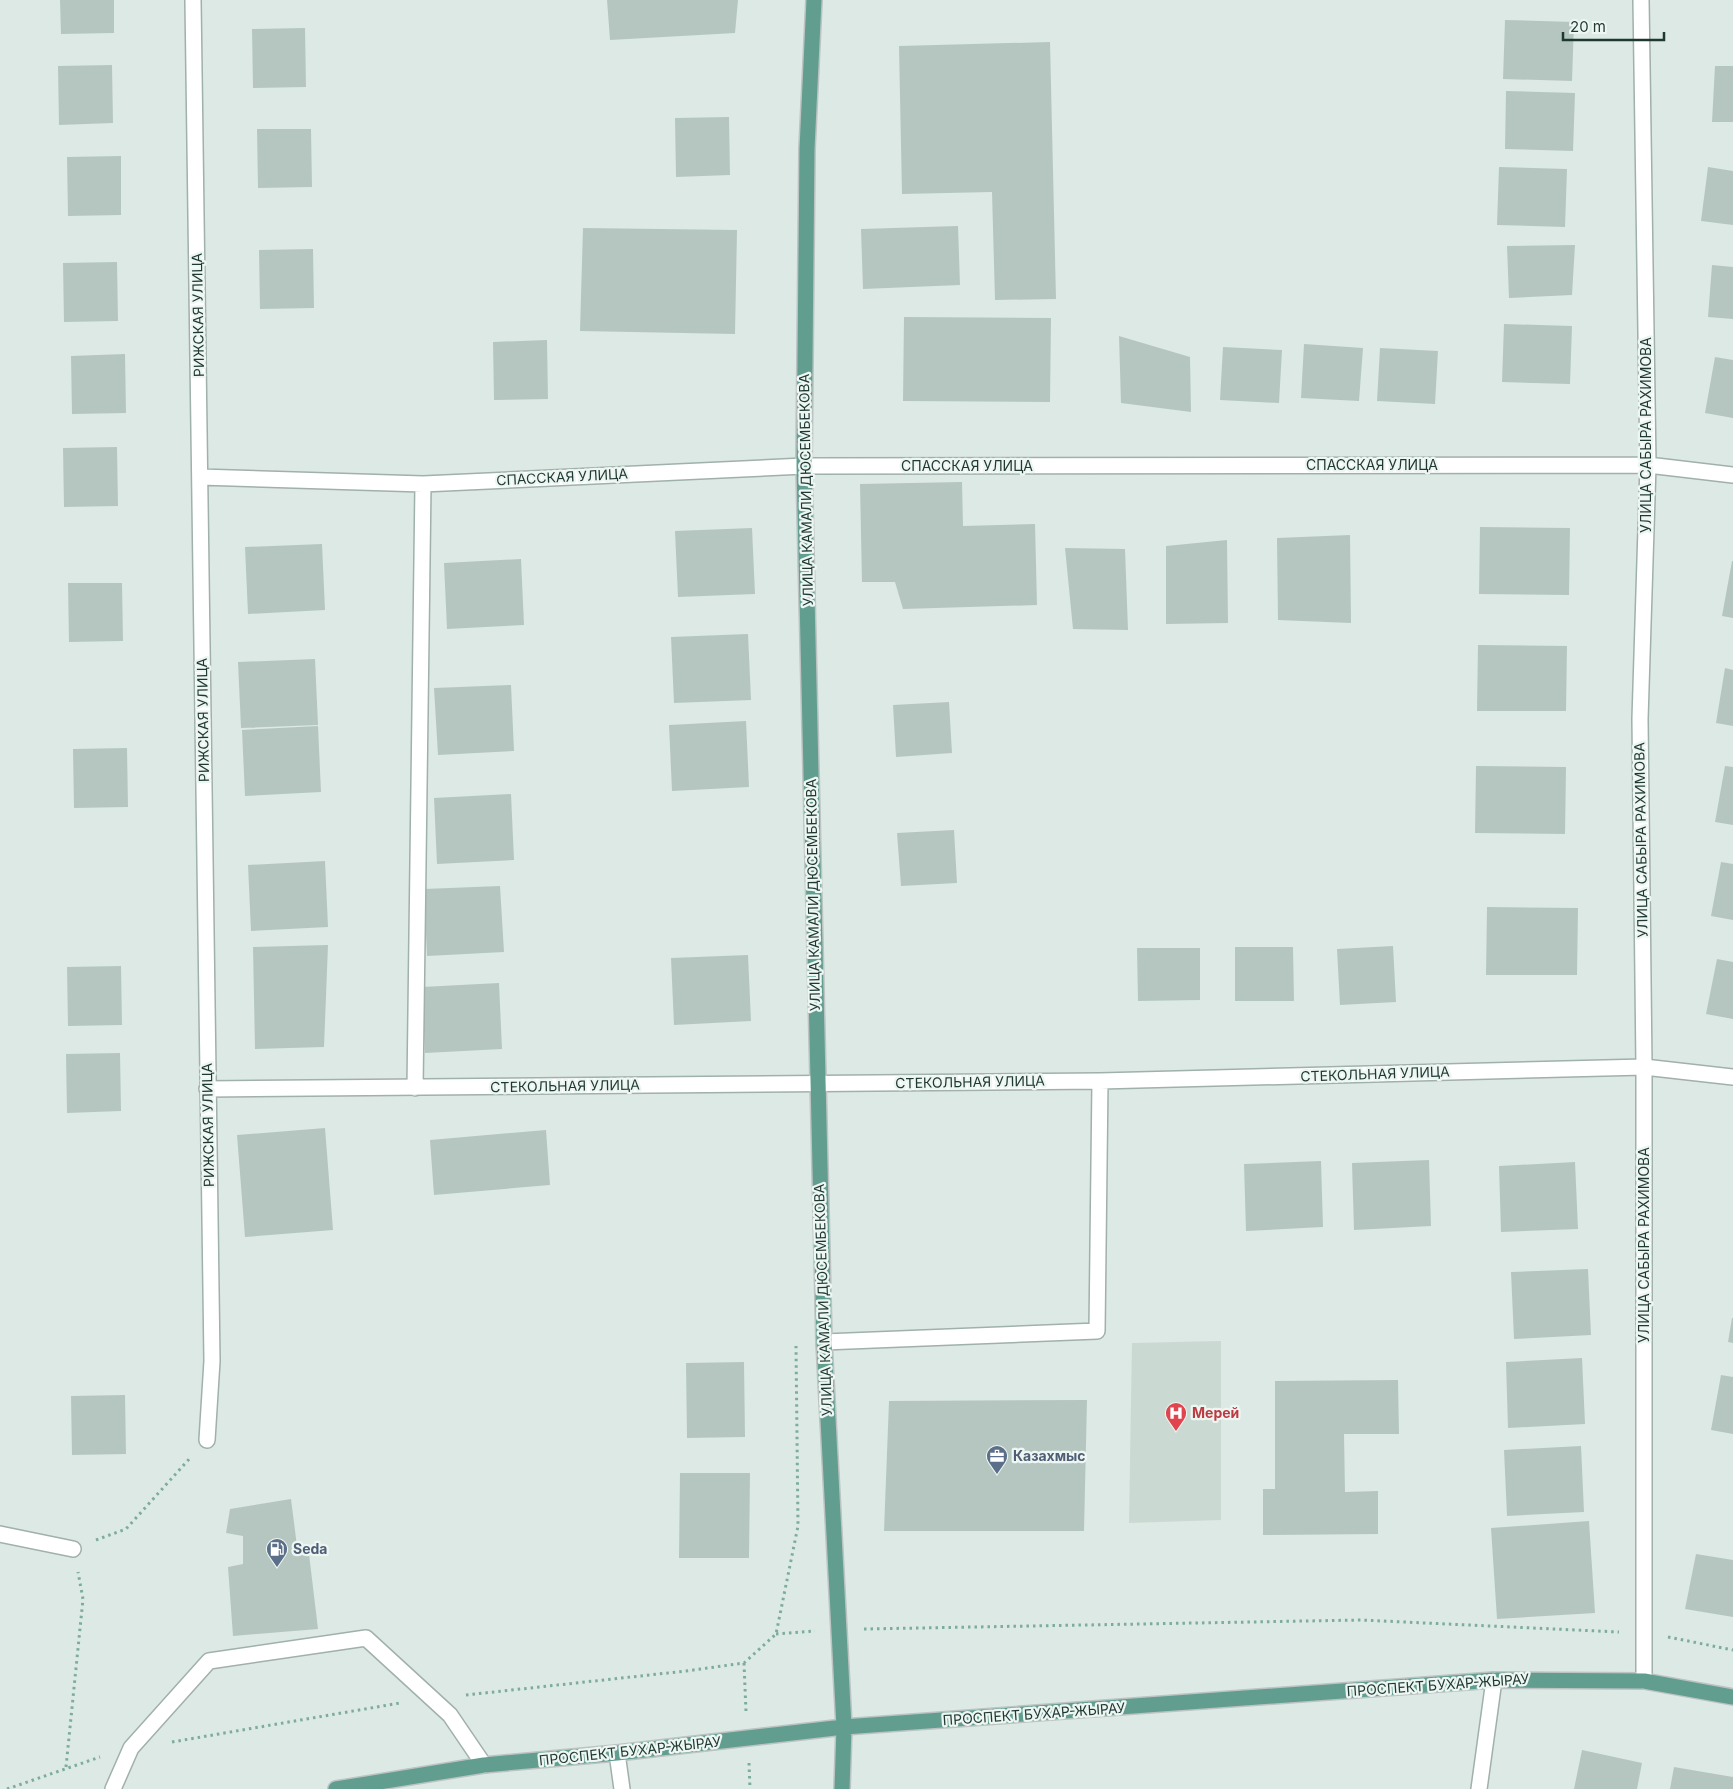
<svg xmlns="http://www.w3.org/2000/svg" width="1733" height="1789" font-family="Inter,sans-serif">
<rect width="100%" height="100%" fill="#dde9e4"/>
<path fill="#cbd9d3" d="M1221,1341V1520L1129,1523L1132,1343Z"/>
<path fill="#b5c6c0" d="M60,0H114V33L61,34Z
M607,0H738L735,33L610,40Z
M1505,20L1574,22L1572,81L1503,79Z
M305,28L306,87L253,88L252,29Z
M1050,42L1056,299L995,300L992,192L902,194L899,46Z
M112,65L113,123L59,125L58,66Z
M1715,66H1733V122H1712Z
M1506,91L1575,93L1573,151L1505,149Z
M729,117L730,175L676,177L675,118Z
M257,129H311L312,187L258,188Z
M121,156V215L68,216L67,157Z
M1499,167L1567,169L1565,227L1497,225Z
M1708,167L1733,171V225L1701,221Z
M958,226L960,285L863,289L861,229Z
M583,228L737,230L735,334L580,331Z
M1575,245L1572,295L1509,298L1507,246Z
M313,249L314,308L260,309L259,250Z
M117,262L118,321L64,322L63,263Z
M1712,265L1733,267V319L1708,317Z
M904,317L1051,318L1050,402L903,401Z
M1504,324L1572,326L1570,384L1502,382Z
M1119,336L1190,357L1191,412L1121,403Z
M547,340L548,399L494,400L493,342Z
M1304,344L1363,348L1359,401L1301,398Z
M1223,347L1282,350L1279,403L1220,400Z
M1380,348L1438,351L1435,404L1377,401Z
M125,354L126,413L72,414L71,356Z
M1715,357L1733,360V418L1705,413Z
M117,447L118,506L64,507L63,448Z
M962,482L963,526L1035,524L1037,605L903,609L895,582H862L860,484Z
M1480,527L1570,528L1569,595L1479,594Z
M752,528L755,594L678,597L675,531Z
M1350,535L1351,623L1278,620L1277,538Z
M1227,540L1228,623L1166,624V546Z
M322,544L325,610L248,614L245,547Z
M1065,548L1125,549L1128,630L1073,629Z
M521,559L524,625L447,629L444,563Z
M1732,561H1733V618L1722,616Z
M68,583H122L123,641L69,642Z
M748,634L751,700L674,703L671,637Z
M1478,645L1567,646L1566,711H1477Z
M315,659L318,725L241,728L238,662Z
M1725,668L1733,670V726L1716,723Z
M511,685L514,751L438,755L434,688Z
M949,702L952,753L896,757L893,705Z
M746,721L749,787L672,791L669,725Z
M318,726L321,792L245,796L242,730Z
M127,748L128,807L74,808L73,749Z
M1476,766L1566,767L1565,834L1475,833Z
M1725,766L1733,767V825L1715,822Z
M511,794L514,860L437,864L434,798Z
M954,830L957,883L901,886L897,833Z
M325,861L328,927L251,931L248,865Z
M1721,862L1733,864V920L1711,916Z
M500,886L504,952L427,956L424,889Z
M1487,907L1578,908L1577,975H1486Z
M328,945L324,1047L255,1049L253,947Z
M1393,946L1396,1002L1340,1005L1337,949Z
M1235,947H1293L1294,1001H1235Z
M1137,948H1200V1000L1138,1001Z
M748,955L751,1021L674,1025L671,958Z
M1717,959L1733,962V1019L1706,1014Z
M121,966L122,1025L68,1026L67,967Z
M499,983L502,1049L425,1053L422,987Z
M120,1053L121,1111L67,1113L66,1054Z
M325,1128L333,1230L245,1237L237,1135Z
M546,1130L550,1185L434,1195L430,1140Z
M1429,1160L1431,1226L1354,1230L1352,1163Z
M1321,1161L1323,1227L1246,1231L1244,1164Z
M1575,1162L1578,1229L1501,1232L1499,1166Z
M1588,1269L1591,1335L1514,1339L1511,1272Z
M1732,1318H1733V1343L1728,1342Z
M1582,1358L1585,1424L1508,1428L1506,1362Z
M744,1362L745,1437L687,1438L686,1363Z
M1721,1375L1733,1377V1434L1711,1430Z
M1398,1380L1399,1434H1344L1345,1492L1378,1491V1534L1263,1535V1489H1275V1381Z
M125,1395L126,1454L72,1455L71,1396Z
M1087,1400L1084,1531H884L889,1401Z
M1581,1446L1584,1512L1507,1516L1504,1450Z
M680,1473H750L749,1558H679Z
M291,1499L298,1554H309L318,1629L233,1636L228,1567L243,1564V1536L226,1533L230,1509Z
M1589,1521L1595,1613L1497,1619L1491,1528Z
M1696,1554L1733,1560V1617L1685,1609Z
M1582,1750L1642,1763L1637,1789H1574Z
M1674,1767L1733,1777V1789H1670Z"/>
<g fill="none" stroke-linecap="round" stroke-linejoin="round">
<g stroke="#a0b0ab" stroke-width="18">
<path id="minor" d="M193,0L212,1361L207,1440
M1641,0L1648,465L1640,719L1644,1067V1681
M200,477L423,484L804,466L1648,465L1733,475
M415,1088L423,484
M207,1089L1100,1081L1644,1067L1733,1077
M824,1342L1097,1331L1100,1081
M0,1534L73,1549
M617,1753L622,1789
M113,1789L131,1748L209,1661L366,1638L450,1715L484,1765
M1479,1789L1494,1680"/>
</g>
<g stroke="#bcc3c2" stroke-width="18">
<path id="major" d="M814,0L807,149L804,466L824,1342L844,1727L842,1789
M336,1789L484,1765L617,1753L844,1727L1494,1680L1644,1681L1733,1697"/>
</g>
<path stroke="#7dac9f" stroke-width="3" stroke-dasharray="2.5 4" stroke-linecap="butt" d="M96,1540L126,1529L191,1457
M864,1629L1361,1620L1619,1632
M776,1634L815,1631
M1668,1637L1733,1650
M744,1663L746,1712
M466,1695L686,1671L744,1663L776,1634L798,1526L796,1346
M172,1742L400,1703
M749,1763L750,1789
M66,1767L83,1599L78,1572
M7,1789L100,1757"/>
<use href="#minor" stroke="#fff" stroke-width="15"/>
<use href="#major" stroke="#619e90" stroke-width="15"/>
</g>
<defs>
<g id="hospital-pin" transform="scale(1.125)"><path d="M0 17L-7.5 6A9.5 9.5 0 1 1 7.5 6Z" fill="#e0444e" stroke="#edf6f2"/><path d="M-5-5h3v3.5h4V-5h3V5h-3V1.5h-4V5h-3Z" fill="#fff"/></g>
<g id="office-pin" transform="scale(1.125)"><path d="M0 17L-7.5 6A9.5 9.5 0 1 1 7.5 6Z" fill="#5c6f8a" stroke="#edf6f2"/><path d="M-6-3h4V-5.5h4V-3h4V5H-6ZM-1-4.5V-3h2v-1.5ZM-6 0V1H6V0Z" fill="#fff"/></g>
<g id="fuel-pin" transform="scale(1.125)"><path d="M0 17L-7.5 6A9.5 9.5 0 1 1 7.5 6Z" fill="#5c6f8a" stroke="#edf6f2"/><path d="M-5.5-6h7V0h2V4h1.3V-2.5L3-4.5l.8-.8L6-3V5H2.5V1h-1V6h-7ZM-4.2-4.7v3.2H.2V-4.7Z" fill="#fff"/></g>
</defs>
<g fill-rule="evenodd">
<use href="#hospital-pin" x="1176" y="1413"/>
<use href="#office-pin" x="997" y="1456"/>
<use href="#fuel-pin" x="277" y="1549"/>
</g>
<g text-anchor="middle" stroke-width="4.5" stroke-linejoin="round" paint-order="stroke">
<g font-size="14" fill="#1f3832" stroke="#edf6f2">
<text transform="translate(198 315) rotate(-91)" y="5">РИЖСКАЯ УЛИЦА</text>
<text transform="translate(1646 435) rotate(-90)" y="5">УЛИЦА САБЫРА РАХИМОВА</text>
<text x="1372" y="470">СПАССКАЯ УЛИЦА</text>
<text x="967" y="471">СПАССКАЯ УЛИЦА</text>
<text transform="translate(562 477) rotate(-3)" y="5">СПАССКАЯ УЛИЦА</text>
<text transform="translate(806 490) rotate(-91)" y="5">УЛИЦА КАМАЛИ ДЮСЕМБЕКОВА</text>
<text transform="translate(203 720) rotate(-91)" y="5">РИЖСКАЯ УЛИЦА</text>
<text transform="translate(1641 840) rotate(-91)" y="5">УЛИЦА САБЫРА РАХИМОВА</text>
<text transform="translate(813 895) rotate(-91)" y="5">УЛИЦА КАМАЛИ ДЮСЕМБЕКОВА</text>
<text transform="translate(1375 1074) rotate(-2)" y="5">СТЕКОЛЬНАЯ УЛИЦА</text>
<text transform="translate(970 1082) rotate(-1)" y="5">СТЕКОЛЬНАЯ УЛИЦА</text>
<text transform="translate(565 1086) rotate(-1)" y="5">СТЕКОЛЬНАЯ УЛИЦА</text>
<text transform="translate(208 1125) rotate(-91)" y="5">РИЖСКАЯ УЛИЦА</text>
<text transform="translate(1644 1245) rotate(-90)" y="5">УЛИЦА САБЫРА РАХИМОВА</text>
<text transform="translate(823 1300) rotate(-92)" y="5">УЛИЦА КАМАЛИ ДЮСЕМБЕКОВА</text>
<text transform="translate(1438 1685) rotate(-4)" y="5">ПРОСПЕКТ БУХАР-ЖЫРАУ</text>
<text transform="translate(1034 1714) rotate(-4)" y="5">ПРОСПЕКТ БУХАР-ЖЫРАУ</text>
<text transform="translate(630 1751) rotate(-6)" y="5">ПРОСПЕКТ БУХАР-ЖЫРАУ</text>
</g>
<g font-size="14" font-weight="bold" fill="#be3a42" stroke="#edf6f2" text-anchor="start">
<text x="1192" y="1418">Мерей</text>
</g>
<g font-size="14" font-weight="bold" fill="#4e5e75" stroke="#edf6f2" text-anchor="start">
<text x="1013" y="1461">Казахмыс</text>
<text x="293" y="1554">Seda</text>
</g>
</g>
<path d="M1563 32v8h101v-8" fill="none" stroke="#1f3832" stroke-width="2.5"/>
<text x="1570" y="32" font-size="15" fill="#1f3832" stroke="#edf6f2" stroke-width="4" paint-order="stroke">20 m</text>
</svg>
